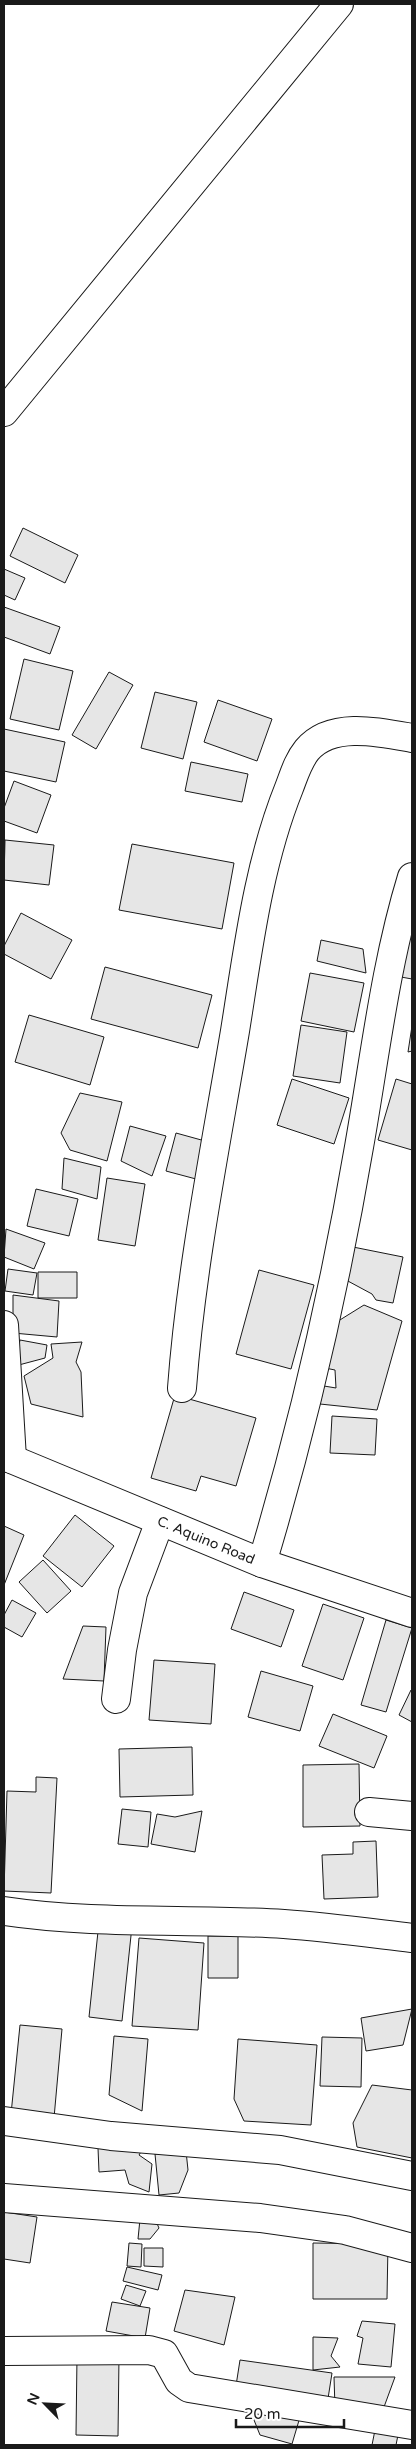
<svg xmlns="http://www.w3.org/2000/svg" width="416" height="2449" font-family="'Varela Round',sans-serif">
<rect width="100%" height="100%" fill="#fff"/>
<path fill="#e6e6e6" stroke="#1a1a1a" d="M23,528L78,555L65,583L10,556Z
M4,569L25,578L15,600L4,595Z
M4,607L60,627L50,654L4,637Z
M24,659L73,671L59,730L10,719Z
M109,672L133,685L96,749L72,735Z
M155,692L197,702L183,759L141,748Z
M218,700L272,719L257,761L204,742Z
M4,729L65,742L56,782L4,771Z
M191,762L248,774L242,802L185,791Z
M14,781L51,795L37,833L4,821V808Z
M5,840L54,845L49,885L4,880Z
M132,844L234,863L222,929L119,910Z
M21,913L72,940L51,979L4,954V946Z
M410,928L412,929V979L401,977Z
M321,940L363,949L366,973L317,961Z
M105,967L212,995L198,1048L91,1019Z
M310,973L364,983L354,1032L301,1021Z
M29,1015L104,1037L90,1085L15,1062Z
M301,1025L347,1032L340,1083L293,1076Z
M412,1026V1051L408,1052Z
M292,1079L349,1098L334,1144L277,1125Z
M396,1079L412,1084V1150L378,1140Z
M80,1093L122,1102L107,1161L70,1150L61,1133Z
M130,1126L166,1136L152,1176L121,1161Z
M176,1133L205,1141L196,1179L166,1171Z
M64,1158L101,1167L97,1199L62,1189Z
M107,1178L145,1184L135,1246L98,1240Z
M36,1189L78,1199L69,1236L27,1226Z
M6,1229L45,1243L34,1269L4,1257Z
M353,1247L403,1257L393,1303L376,1300L372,1294L346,1280Z
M8,1269L37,1273L33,1295L5,1291Z
M259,1270L314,1285L291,1369L236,1354Z
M38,1272H77V1298H38Z
M13,1295L59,1301L57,1337L13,1333Z
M364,1305L402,1321L377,1410L320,1404L324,1386L336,1388L335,1370L325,1368L335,1323Z
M20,1340L47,1345L45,1358L15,1366Z
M82,1342L76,1362L81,1372L83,1417L31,1404L24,1376L53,1358L51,1344Z
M175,1395L256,1418L236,1486L201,1476L196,1491L151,1478Z
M332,1416L377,1419L375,1455L330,1453Z
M75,1515L114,1546L82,1587L43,1556Z
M4,1526L24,1535L4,1585Z
M43,1560L71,1591L47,1613L19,1582Z
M244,1592L294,1610L281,1647L231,1629Z
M12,1600L36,1613L22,1637L4,1627V1615Z
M323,1604L364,1618L343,1680L302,1666Z
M386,1620L412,1628L386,1712L361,1705Z
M83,1626L106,1627L104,1681L63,1679Z
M154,1660L215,1664L211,1724L149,1720Z
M261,1671L313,1686L300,1731L248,1717Z
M411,1690L412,1691V1722L399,1715Z
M333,1714L387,1736L374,1768L319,1746Z
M192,1747L193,1795L120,1797L119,1749Z
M359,1764L360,1826L303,1827V1765Z
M36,1777L57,1778L51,1893L4,1891L7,1791L36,1792Z
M122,1809L151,1812L148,1847L118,1844Z
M202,1811L195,1852L151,1844L157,1814L175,1817Z
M376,1841L378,1897L324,1899L322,1855L353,1854V1842Z
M99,1922L132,1926L122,2021L89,2017Z
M208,1936H238V1978H208Z
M139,1938L204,1943L198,2030L132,2026Z
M412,2009L403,2045L366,2051L361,2018Z
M20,2025L62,2029L54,2118L11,2114Z
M114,2036L148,2039L142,2111L109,2095Z
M322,2037L362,2038L361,2087L320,2086Z
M238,2039L317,2045L311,2125L244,2121L234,2099Z
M372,2085L412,2090V2158L357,2147L353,2123Z
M144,2147L139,2155L152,2164L149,2192L129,2184L125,2170L99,2172L98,2148Z
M186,2151L188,2170L179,2193L159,2195L155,2154Z
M4,2212L37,2217L30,2263L4,2259Z
M154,2217L159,2228L150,2239H138L140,2219Z
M129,2243L142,2244L141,2267L127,2266Z
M313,2243L388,2244L387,2299H313Z
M144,2248H163V2267L144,2266Z
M127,2267L162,2275L158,2290L123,2281Z
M126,2285L146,2291L140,2306L121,2299Z
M185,2290L235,2297L224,2345L174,2331Z
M112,2302L150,2308L145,2338L106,2331Z
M362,2321L395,2324L391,2367L358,2364L363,2338L357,2336Z
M313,2337L338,2338L331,2356L340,2367L313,2370Z
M77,2356H119L118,2436L76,2435Z
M240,2360L332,2373L327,2405L235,2392Z
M334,2377H395L384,2407L335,2408Z
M262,2406L300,2417L292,2444L260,2435L254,2420Z
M375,2430L398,2435L396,2445H372Z"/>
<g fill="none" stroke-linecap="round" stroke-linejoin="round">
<g stroke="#1a1a1a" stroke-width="30">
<path id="minor" d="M4,412L339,4
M4,1325L12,1459
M182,1388C191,1268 215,1150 235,1031C248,950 258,865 289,788C294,775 298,761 307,750C331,721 380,732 412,738
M262,1563C303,1427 335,1287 359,1147C375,1057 385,965 412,877
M116,1699L122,1650L133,1593L160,1521
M369,1812L412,1816
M4,1911C97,1925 191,1918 284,1924C327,1927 370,1933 412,1938
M4,2121L111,2136L280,2150L412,2176
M4,2198L260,2218L345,2230L412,2248
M4,2351L149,2350L164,2354L179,2381L189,2388L412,2425"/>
</g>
<g stroke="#1a1a1a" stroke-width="30">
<g id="tertiary">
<path id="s1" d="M4,1456L262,1563L412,1613"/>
</g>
</g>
<use href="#minor" stroke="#fff" stroke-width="28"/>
<use href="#tertiary" stroke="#fff" stroke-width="28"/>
</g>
<g text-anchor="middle" stroke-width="4" stroke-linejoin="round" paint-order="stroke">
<g font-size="14" fill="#1a1a1a" stroke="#fff">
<text dy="5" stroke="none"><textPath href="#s1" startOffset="219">C. Aquino Road</textPath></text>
</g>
</g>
<rect width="416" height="2449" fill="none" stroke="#1a1a1a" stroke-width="10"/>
<g transform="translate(45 2404) rotate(294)" stroke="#ffffff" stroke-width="4" paint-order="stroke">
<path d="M0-4L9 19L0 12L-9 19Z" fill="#1a1a1a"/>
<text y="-8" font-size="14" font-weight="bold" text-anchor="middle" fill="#1a1a1a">N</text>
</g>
<path d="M236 2419v8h108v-8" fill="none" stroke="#1a1a1a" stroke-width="2.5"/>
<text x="244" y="2419" font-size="15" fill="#1a1a1a" stroke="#ffffff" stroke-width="4" paint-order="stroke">20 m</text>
</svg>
